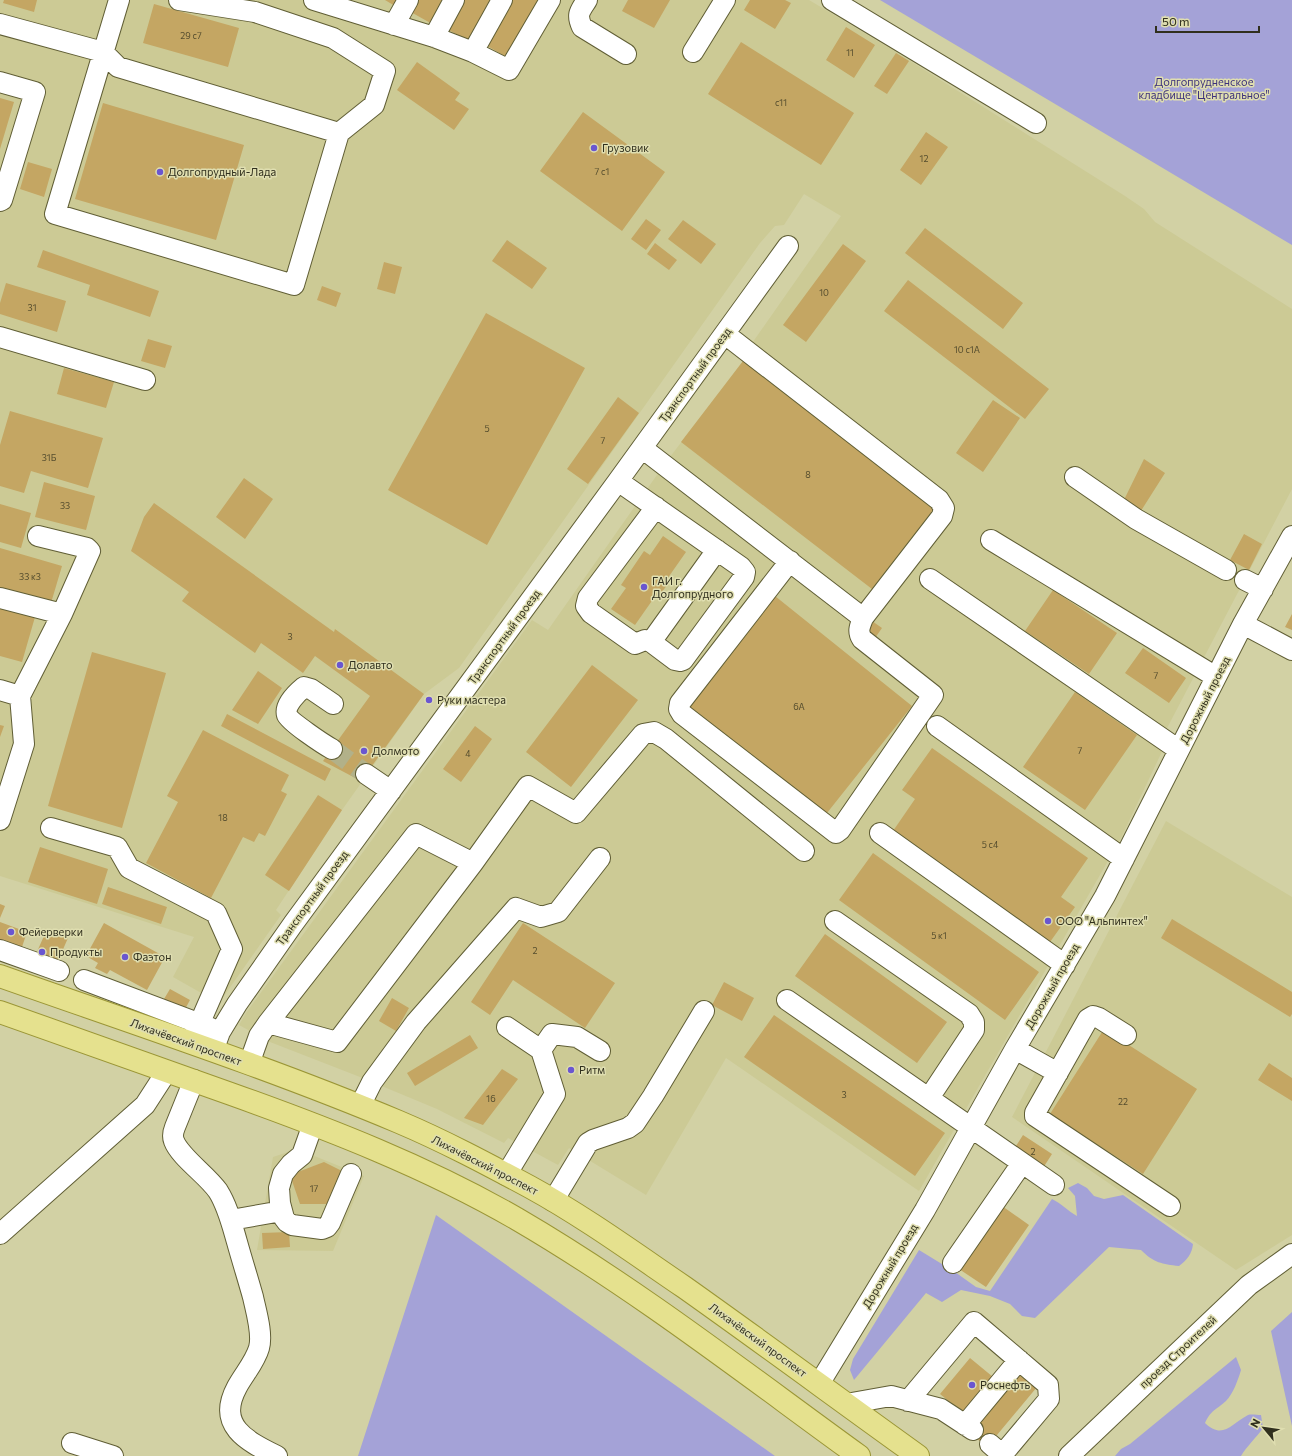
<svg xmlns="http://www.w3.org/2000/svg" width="1292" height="1456" font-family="Commissioner,sans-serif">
<rect width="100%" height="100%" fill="#d2d1a4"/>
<path fill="#ccca95" d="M0,0H809L891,49L1125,196L1144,209L1155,222L1292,309V489L1165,732L1167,741L1120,840L919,1191L726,1058L646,1195L569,1148L558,1165L508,1138L504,1143L437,1109L360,1077L270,1042L239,1025L246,1013L532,620L548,630L659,472L666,476L676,461L670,457L743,361L741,359L841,216L804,194L784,225L775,226L760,243L459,668L424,694L342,810L276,910L281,915L219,1003L173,977L194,937L0,876Z
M1166,821L1292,897V1235L1236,1270L1012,1117Z
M297,1149L364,1176L333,1251L257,1250L273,1157Z"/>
<path fill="#a4a2d7" d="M880,0H1292V245Z
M1078,1183L1087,1188L1094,1196L1104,1199L1123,1195L1193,1244C1192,1254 1187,1260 1179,1266C1162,1264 1154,1263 1141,1250L1109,1247L1035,1318L1022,1316L1010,1304L990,1296L961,1290L942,1302L926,1293L854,1380L850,1370L853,1359L919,1250L955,1272L976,1287L990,1291L1052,1199C1062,1204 1068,1211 1077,1216L1075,1196L1068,1188Z
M436,1215L775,1456H358Z
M1292,1312V1426L1271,1331Z
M1236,1357L1241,1370C1238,1380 1233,1394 1226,1401C1216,1410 1211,1410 1205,1423C1223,1440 1231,1424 1248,1415C1251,1414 1257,1415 1261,1415L1263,1428C1256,1438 1247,1446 1241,1456H1115L1121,1449L1130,1444Z"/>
<path fill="#c4a663" d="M4,0H37L34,12L3,3Z
M385,0H399L395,6Z
M415,0H448L434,25L409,11Z
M461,0H495L471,42L445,28Z
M509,0H541L508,58L484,44Z
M628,0H670L654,28L622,11Z
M750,0H785L791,3L775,29L744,10Z
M154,4L239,28L228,67L143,43Z
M846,27L875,45L854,78L826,60Z
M741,42L854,113L821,165L708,94Z
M896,53L909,61L887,94L874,86Z
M417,62L460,93L455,100L469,109L454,130L397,90Z
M0,98L14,102L0,149Z
M103,103L244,145L216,240L75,199Z
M583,112L665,172L622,231L540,171Z
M926,132L948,147L921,185L900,170Z
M28,162L52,169L44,197L20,189Z
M646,219L661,230L646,250L631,239Z
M683,220L716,244L701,264L668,239Z
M925,228L1023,303L1003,329L905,253Z
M507,240L547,268L532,289L492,261Z
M655,243L677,260L669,270L647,254Z
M843,244L866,261L806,342L783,325Z
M43,250L159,291L150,317L87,295L90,285L37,267Z
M384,262L402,267L395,294L377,289Z
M908,280L1049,389L1025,419L884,311Z
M6,283L66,301L57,332L0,314V303Z
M322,286L341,293L336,307L317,300Z
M486,313L585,368L487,545L388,490Z
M148,339L172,346L165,368L141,361Z
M743,361L934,509L872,589L681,442Z
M64,368L114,382L106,408L57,394Z
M618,397L639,413L588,484L567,469Z
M993,400L1020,418L983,472L956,453Z
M10,411L103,438L88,488L31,471L24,493L0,486V445Z
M1144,459L1165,473L1139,514L1122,504Z
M244,478L273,499L245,539L216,517Z
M44,482L95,496L86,530L35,517Z
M154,503L334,632L335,629L424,694L361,781L323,761L370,696L315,656L303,673L261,643L255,653L182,601L189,592L131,551L144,517Z
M0,504L31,513L21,548L0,542Z
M1244,534L1262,544L1249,570L1230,560Z
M663,536L686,552L665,582L668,584L658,597L656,595L635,625L611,609L626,588L621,585L644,551L650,555Z
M0,548L62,566L51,603L0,588Z
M1053,590L1117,633L1089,674L1025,631Z
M775,596L912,706L823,818L686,708Z
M0,606L35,617L22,662L0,656Z
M1292,614V630L1285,627Z
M872,621L882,628L875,638L865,631Z
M1143,648L1186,678L1169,703L1125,673Z
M92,652L166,673L122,828L48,806Z
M592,665L638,700L571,787L526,752Z
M258,671L282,688L258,724L232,710Z
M1075,692L1137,735L1085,810L1023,767Z
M227,714L331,769L325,781L221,726Z
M0,725L4,726L0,737Z
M475,726L492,739L461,782L443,769Z
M203,730L289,775L281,791L287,794L265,836L259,833L254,842L243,837L211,898L146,863L178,802L167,796Z
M932,748L1088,858L1061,897L1075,907L1050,942L893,831L915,799L902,790Z
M318,795L342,810L289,891L265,875Z
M40,847L108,869L97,904L28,882Z
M873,853L1039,972L1005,1020L839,900Z
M108,887L167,907L161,924L102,904Z
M0,904L5,906L0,918Z
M1172,919L1292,992V1014L1290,1017L1161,938Z
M0,922L27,932L22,947L0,940Z
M104,923L165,957L147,990L110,970L107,974L95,968L98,963L86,956Z
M523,923L615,983L585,1028L513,980L490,1015L471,1002Z
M47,929L68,938L57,963L36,954Z
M825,934L947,1022L917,1063L795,976Z
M724,982L754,998L742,1021L712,1005Z
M170,989L190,1000L184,1011L164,999Z
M392,998L409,1008L396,1031L379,1021Z
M774,1015L945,1133L915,1176L744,1057Z
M1104,1029L1197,1089L1143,1174L1050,1114Z
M470,1035L478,1048L415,1086L407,1073Z
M1269,1063L1292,1078V1101L1258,1080Z
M502,1069L518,1079L483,1125L464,1118Z
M1023,1135L1052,1154L1043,1168L1014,1149Z
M324,1162L342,1171L327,1204H300L290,1175Z
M1002,1206L1029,1225L986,1287L959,1269Z
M289,1232L290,1247L263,1249L262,1233Z
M970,1358L993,1377L963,1413L940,1394Z
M1021,1373L1037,1387L987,1447L970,1433Z"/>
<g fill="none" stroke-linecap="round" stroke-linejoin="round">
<path stroke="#b2b189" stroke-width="20" stroke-dasharray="20 10" stroke-linecap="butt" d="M332,749L366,774"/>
<g stroke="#605e35" stroke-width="22">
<path id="minor" d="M179,0L255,12L333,38L385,71L374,105L339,133
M314,0L434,37L473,52L509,70L550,0
M587,0C580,11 576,14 582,27L626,54
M832,0L1036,123
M0,24L103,52L118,67L339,133L294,285L55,214L119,0
M394,25L408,0
M434,37L454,0
M473,52L502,0
M693,52L725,0
M0,82L35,92L2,200L0,201
M725,334L939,500L944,508L942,516L863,618C860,626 857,631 862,639L933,695L840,830L836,833L682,714L679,709L680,703L790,561
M0,337L145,380
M642,448L863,618
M1075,477L1136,519L1226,570
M618,481L741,567L745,572L744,577L683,660L680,661L675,660L651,642L645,640L635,644L591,613L586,606L588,598L656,507
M38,536L87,548L90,551L62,614
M991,540L1216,677
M930,579L1179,750
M1245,580L1263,589
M0,598L62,614L20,696L24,744L0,820
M1243,624L1292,650
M651,642L717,550
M0,690L20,696
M937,726L1124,859
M332,749C323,744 290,722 287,715C284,705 298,692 304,687L311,689L333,704
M366,774L391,791
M51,828L117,847L129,868L216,913L232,949L191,1043
M880,833L1065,965
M835,921L969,1014L974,1022V1030L929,1098
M0,950L59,971
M84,980L211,1028
M787,1000L1054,1185
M268,1023L337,1042L473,863L528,786L576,813L643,734L654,732L666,739L804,851
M1126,1035L1099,1018L1093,1016L1088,1019L1035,1113V1116L1170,1206
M1015,1049L1058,1073
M541,1050L552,1034L577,1037L600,1051
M213,1051L220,1032L237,1004L293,924L618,481L788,246
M249,1064L259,1036L268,1023L416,834L473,863
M194,1080L175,1127C173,1132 172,1136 174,1141C180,1157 207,1175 218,1191C228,1207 232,1225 237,1242C242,1260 248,1279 253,1297C256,1311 263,1334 259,1348C255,1362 244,1374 237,1387C216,1426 247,1441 277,1456
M360,1106L372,1082L416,1022L516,908L541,917L558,912L600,858
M313,1124L302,1155L291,1164L283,1174L279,1188L280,1203L284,1218L287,1222L292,1225L322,1229L327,1227L330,1223L351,1174
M506,1175L555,1094L541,1050L507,1027
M553,1201L588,1143L593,1140L628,1128L635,1123L653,1096L704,1011
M231,1220L282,1211
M0,1234L145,1105L167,1071
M953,1263L1022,1163
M819,1384L925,1210L1015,1049L1105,896L1243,624L1292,536
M908,1401L974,1322L1048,1385L1049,1399L1002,1455
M846,1404L891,1396L941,1409L973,1430
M965,1425L1019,1360
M72,1443L113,1456
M990,1444L1004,1456
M1069,1456L1249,1285L1292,1254"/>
</g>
<g stroke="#9b9636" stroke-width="24">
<path id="major" d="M0,976C133,1023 268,1067 399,1122C444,1141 487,1164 530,1187C583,1216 634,1253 684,1287C763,1343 840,1400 918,1456
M0,1012C77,1039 154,1066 231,1094C329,1129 427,1167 517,1219C637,1289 747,1375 859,1456"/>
</g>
<use href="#minor" stroke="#fff" stroke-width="20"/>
<use href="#major" stroke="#e5e18e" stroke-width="22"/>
</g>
<g fill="#6a56d0" stroke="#dfdeb0" stroke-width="1.5">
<circle cx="594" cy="148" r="4"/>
<circle cx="160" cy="172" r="4"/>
<circle cx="644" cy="587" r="4"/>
<circle cx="340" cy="665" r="4"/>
<circle cx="429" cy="700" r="4"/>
<circle cx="364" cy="751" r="4"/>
<circle cx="1048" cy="921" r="4"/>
<circle cx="11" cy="932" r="4"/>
<circle cx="42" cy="952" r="4"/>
<circle cx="125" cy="957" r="4"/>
<circle cx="571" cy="1070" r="4"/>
<circle cx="972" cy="1385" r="4"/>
</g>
<g text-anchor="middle" stroke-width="3" stroke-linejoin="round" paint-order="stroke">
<g font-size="9" fill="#554d2e">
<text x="191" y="39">29 с7</text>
<text x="850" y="56">11</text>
<text x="781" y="106">с11</text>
<text x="924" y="162">12</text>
<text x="602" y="175">7 с1</text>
<text x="824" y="296">10</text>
<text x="32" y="311">31</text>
<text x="967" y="353">10 с1А</text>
<text x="487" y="432">5</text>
<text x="603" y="444">7</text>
<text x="49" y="461">31Б</text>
<text x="808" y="478">8</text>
<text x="65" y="509">33</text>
<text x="30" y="580">33 к3</text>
<text x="290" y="640">3</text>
<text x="1156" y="679">7</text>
<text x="799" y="710">6А</text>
<text x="1080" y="754">7</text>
<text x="468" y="757">4</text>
<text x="223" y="821">18</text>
<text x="990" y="848">5 с4</text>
<text x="939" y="939">5 к1</text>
<text x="535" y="954">2</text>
<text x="844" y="1098">3</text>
<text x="491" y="1102">16</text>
<text x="1123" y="1105">22</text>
<text x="1033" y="1155">2</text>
<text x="314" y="1192">17</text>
</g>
<g font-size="11" fill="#3c307c" stroke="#dfdeb0">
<text x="1204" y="86">Долгопрудненское<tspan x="1204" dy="13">кладбище "Центральное"</tspan></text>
</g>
<g font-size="11" fill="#302f1d" stroke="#dfdeb0" text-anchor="start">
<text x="602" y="152">Грузовик</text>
<text x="168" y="176">Долгопрудный-Лада</text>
<text x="652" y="585">ГАИ г.<tspan x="652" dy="13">Долгопрудного</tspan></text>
<text x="348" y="669">Долавто</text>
<text x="437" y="704">Руки мастера</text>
<text x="372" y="755">Долмото</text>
<text x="1056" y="925">ООО "Альпинтех"</text>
<text x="19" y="936">Фейерверки</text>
<text x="50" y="956">Продукты</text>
<text x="133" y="961">Фаэтон</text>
<text x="579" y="1074">Ритм</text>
<text x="980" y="1389">Роснефть</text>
</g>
<g font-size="11" fill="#302f1d" stroke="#dfdeb0">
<text transform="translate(695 375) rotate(-54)" y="4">Транспортный проезд</text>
<text transform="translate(504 637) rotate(-54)" y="4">Транспортный проезд</text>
<text transform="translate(1205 700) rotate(-63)" y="4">Дорожный проезд</text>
<text transform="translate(312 898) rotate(-54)" y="4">Транспортный проезд</text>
<text transform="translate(1052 986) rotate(-60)" y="4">Дорожный проезд</text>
<text transform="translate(186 1042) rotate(20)" y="4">Лихачёвский проспект</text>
<text transform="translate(485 1165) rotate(27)" y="4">Лихачёвский проспект</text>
<text transform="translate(890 1266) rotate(-59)" y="4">Дорожный проезд</text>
<text transform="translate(758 1340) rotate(36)" y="4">Лихачёвский проспект</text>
<text transform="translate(1178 1352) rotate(-43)" y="4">проезд Строителей</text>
</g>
</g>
<g transform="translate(1264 1428) rotate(299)" stroke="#dfdeb0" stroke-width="3" paint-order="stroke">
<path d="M0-3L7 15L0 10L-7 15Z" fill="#302f1d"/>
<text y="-6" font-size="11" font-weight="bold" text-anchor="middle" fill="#302f1d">N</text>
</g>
<path d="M1156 26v6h103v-6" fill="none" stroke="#302f1d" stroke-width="2"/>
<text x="1162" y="26" font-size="12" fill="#302f1d" stroke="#dfdeb0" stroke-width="3" paint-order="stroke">50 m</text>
</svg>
